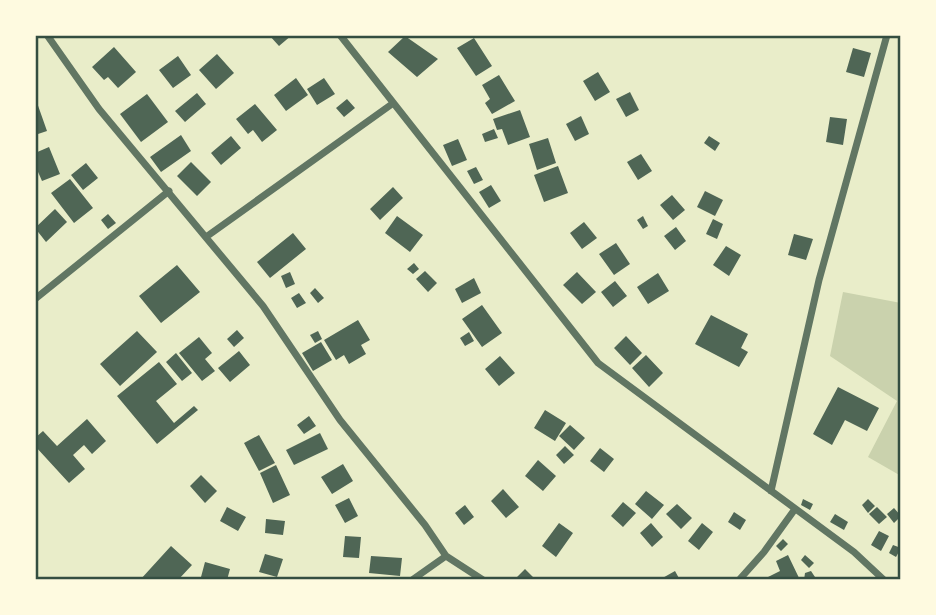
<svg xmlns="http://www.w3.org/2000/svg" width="936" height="615" font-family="Lato,sans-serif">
<rect width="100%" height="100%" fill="#e9edc9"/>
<path fill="#cad2ad" d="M843,292L901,303V476L868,457L897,401L830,356Z"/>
<path fill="#4f6655" d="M269,35H292L279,46Z
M405,36L438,59L417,77L388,52Z
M474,38L492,66L476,76L457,48Z
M114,47L136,72L118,88L108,77L104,80L92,67Z
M853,48L871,53L864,77L846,72Z
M217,54L234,73L216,89L199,70Z
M178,56L191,75L173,88L159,70Z
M598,72L610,92L595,101L583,81Z
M499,75L515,101L492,114L485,103L490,99L482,85Z
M296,78L308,95L286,111L274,95Z
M324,78L335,94L317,105L307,89Z
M630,92L639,110L626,117L616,99Z
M197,93L206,104L185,122L175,111Z
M147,94L168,122L141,142L120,114Z
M35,97L47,131L35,135Z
M347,99L355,108L344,117L336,108Z
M255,104L277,130L262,142L253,130L248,134L236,119Z
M520,110L530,137L508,145L502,129L497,130L493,119Z
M581,116L589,134L575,141L566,124Z
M830,117L847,119L843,145L826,142Z
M494,129L498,138L485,142L482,134Z
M181,135L191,151L161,172L150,157Z
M231,136L241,148L221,165L211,153Z
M709,136L720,143L715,151L704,143Z
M548,138L556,163L537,170L529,144Z
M458,139L467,160L452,166L443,145Z
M49,147L60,174L42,181L35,165V153Z
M641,154L652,171L638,180L627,162Z
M191,162L211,182L197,196L177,176Z
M86,163L98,178L83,190L71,175Z
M558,166L568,193L544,202L534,175Z
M476,167L483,180L474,184L467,171Z
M70,179L93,208L74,223L51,193Z
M491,185L501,201L489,208L479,192Z
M393,187L403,198L380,220L370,209Z
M705,191L723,200L715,216L697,207Z
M672,195L685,210L673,220L660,205Z
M55,209L67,222L46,242L35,228Z
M108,214L116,223L108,229L101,220Z
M397,216L423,235L410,252L385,233Z
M643,216L648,226L643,229L637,220Z
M713,219L723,224L717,239L706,234Z
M584,222L597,238L582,249L570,233Z
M676,227L686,241L675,250L664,236Z
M293,233L306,249L270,278L257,262Z
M794,234L813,239L806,260L788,255Z
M616,243L630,264L614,275L599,254Z
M726,246L741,255L729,276L713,265Z
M414,263L419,269L413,274L407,269Z
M177,265L200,292L161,323L139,296Z
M425,271L437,283L428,292L416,279Z
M290,272L295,284L286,288L281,276Z
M577,272L596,292L582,304L563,285Z
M658,273L669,291L648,304L637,287Z
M474,278L481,293L462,303L455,289Z
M615,281L627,296L613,307L601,292Z
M315,288L324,298L318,303L310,293Z
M299,293L306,303L297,308L291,298Z
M482,305L502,333L482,347L462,319Z
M711,315L748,334L741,348L748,352L739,367L695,344Z
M358,320L370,340L361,345L366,354L349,364L344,355L336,360L324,340Z
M237,330L244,338L234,347L227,339Z
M137,331L157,352L120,386L100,364Z
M318,331L322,339L315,343L310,335Z
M469,332L474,341L465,346L460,338Z
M626,336L642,353L630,365L614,348Z
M199,337L212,353L205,359L215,371L202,381L179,353Z
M321,342L332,360L313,371L302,353Z
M239,351L250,365L230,382L218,368Z
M176,353L192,373L182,381L166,362Z
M646,355L663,373L649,387L632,368Z
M500,356L515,373L499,386L485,369Z
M159,362L177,384L156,401L174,423L194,406L198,410L157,444L117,396Z
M838,387L879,408L867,431L845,420L832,445L813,434Z
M545,410L566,423L555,441L534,428Z
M309,416L316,426L304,434L297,425Z
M87,419L106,441L92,454L84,445L73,455L85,469L69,483L35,446V438L43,431L57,446Z
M570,425L585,438L574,450L559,436Z
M320,433L328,449L294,465L286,450Z
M259,435L275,463L259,471L244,443Z
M565,446L574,455L564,464L556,455Z
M600,448L614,459L604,472L590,461Z
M538,460L556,476L543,491L525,476Z
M343,464L353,481L332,494L321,477Z
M276,465L290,495L273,503L260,473Z
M201,475L217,491L205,503L190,486Z
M503,489L519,507L506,518L491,501Z
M646,491L664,505L652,519L635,504Z
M349,498L358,516L345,523L335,505Z
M803,499L813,504L810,510L801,505Z
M868,499L875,506L868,513L862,505Z
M623,502L636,513L623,527L611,516Z
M677,504L692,518L681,529L666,514Z
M465,505L474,517L464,525L455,513Z
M227,507L246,517L238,531L220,521Z
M877,507L887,517L879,524L869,514Z
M894,508L901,516L894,523L887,514Z
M734,512L746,520L740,530L728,522Z
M835,514L848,522L844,530L830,522Z
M266,519L285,521L283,535L265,533Z
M559,523L573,533L556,557L542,546Z
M651,523L663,537L652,547L640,533Z
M702,523L713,532L699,550L688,541Z
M879,531L889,536L881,551L871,545Z
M345,536L361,537L359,558L343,557Z
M783,539L788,544L781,551L776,546Z
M893,545L901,548L896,557L889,553Z
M171,546L192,565L178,580H140Z
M265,554L283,559L277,577L259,572Z
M788,555L800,580H762L780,571L776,561Z
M805,555L814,563L809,568L801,560Z
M371,556L402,558L400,576L369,573Z
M205,562L230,569L227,580H205L201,577Z
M525,569L534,578L514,580Z
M675,571L680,580H659Z
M811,571L817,580H804L805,573Z"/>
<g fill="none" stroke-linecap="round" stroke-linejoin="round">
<path stroke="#617663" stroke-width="7" d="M47,35L99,109L263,306L340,420L425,525L446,556L483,580
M340,35L598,363L854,552L884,580
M206,237L392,104
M35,299L169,191
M771,491L819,280L887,35
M412,580L446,556
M739,580L764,552L795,509"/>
</g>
<rect width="936" height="615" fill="none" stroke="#fefae0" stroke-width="74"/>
<rect x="37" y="37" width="862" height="541" fill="none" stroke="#344e41" stroke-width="2.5"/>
</svg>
